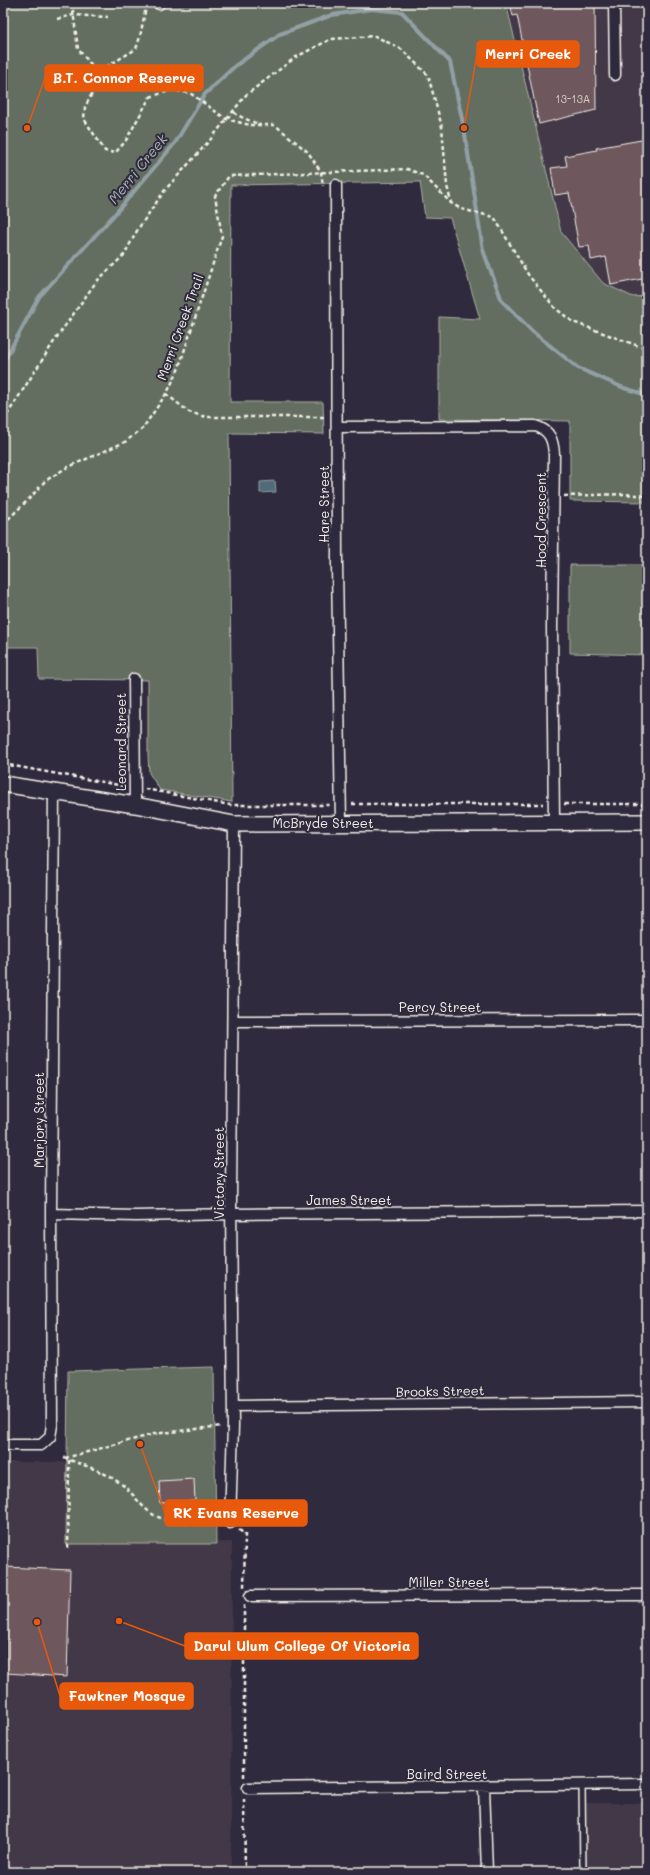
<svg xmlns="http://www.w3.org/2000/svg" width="650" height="1875" font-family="Mali,sans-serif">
<rect width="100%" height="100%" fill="#2f2a3d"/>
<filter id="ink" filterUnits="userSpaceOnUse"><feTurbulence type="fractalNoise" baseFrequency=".025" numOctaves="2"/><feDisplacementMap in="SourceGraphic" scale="8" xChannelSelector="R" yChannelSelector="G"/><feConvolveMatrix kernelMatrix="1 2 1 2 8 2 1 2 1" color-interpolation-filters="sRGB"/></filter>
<g filter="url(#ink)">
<path fill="#423847" d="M506,3H647V296L633,297L603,283L561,232Z
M3,1462H66V1543L232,1542L231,1872H3Z
M586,1803H647V1872H587Z"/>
<path fill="#636e61" stroke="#acb0a4" d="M3,3H506L561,232L603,283L633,297L647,296V502L570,501V421L439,419V317L480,319L450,218L425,217L420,182L231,185L230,402H323L324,434L229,433L232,802L160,790L149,773L148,756V680L39,679L38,647H3Z
M570,565H647V655L570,653Z
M214,1367L216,1544H66L68,1371Z"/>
<path fill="#516a7a" stroke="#92a0a6" d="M275,481L276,492L260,493V482Z"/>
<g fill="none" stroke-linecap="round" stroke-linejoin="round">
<path stroke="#92a0a6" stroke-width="4" d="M3,363L39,297L114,215L175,143L205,94L235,66L280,34L332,15L371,9L402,12L450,62L464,128L483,250L502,301L533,332L578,368L624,388L647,395"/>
</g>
<path fill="#6e585d" stroke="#f4f1e8" d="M510,3H595L596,110L539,124L517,15L513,16Z
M647,139V278L611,285L606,257L591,260L589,246L579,247L569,193L555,195L551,168L567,166L565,156L597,150L596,148Z
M194,1479L195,1501L160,1503L159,1481Z
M6,1567L70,1570L67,1677L6,1673Z"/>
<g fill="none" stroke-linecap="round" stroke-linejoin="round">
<g stroke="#f4f1e8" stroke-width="8">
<path id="lane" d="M582,1784L583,1872"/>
</g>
<g stroke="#f4f1e8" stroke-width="13">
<path id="street" d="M159,3V4
M614,3L615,75
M336,185L337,565L341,823
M337,427L535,426C550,430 553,440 554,454L552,627L554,822
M134,679L135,805
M233,1021L647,1020
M51,1214L136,1216L231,1214L647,1211
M233,1406L647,1402
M3,1445H41L50,1437L52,1425L51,1214L54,793
M230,1523L233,1425L231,1201L234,824
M250,1596L647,1595
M484,1787L487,1872
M248,1788L647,1784"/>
</g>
<g stroke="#f4f1e8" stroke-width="18">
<path id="secondary" d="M3,784L135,805L234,824L647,822"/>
</g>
<path stroke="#f4f1e8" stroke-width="2.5" stroke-dasharray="4 3" stroke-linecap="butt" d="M72,3L78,49L101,76
M149,6L146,7L140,37L136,49L106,67L85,107L84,119L105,151L115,153L125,142L150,97
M57,19L73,15L108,17
M234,112C239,118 251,120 259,125
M250,125H275L308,152L321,172L323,186
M166,394L189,412L206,417H326
M3,421L55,340L96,282L124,255L138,229L165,190L210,140L246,95L296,57L331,39L375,36L401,49L428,75L442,127L447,186L451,202
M564,496L625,494L647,496
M3,524L29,499L45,481L66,468L125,442L143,428L168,391L178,370L222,236L215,196L229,176L407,169L423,175L451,203L461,209L494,217L529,276L555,308L573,322L647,349
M3,764L124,786
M145,789L230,805H331
M352,804H543
M564,804H647
M64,1458C84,1465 109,1473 125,1487C135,1496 142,1508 154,1515C172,1525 199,1523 220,1523
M65,1458L154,1434L222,1426
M239,1530L245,1534L244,1588
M68,1548L69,1460
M244,1605V1778
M244,1799L245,1872"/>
<use href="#lane" stroke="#2f2a3d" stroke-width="5"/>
<use href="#street" stroke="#2f2a3d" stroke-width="10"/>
<use href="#secondary" stroke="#2f2a3d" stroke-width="15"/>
<path stroke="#f4f1e8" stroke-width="2.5" stroke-dasharray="4 3" stroke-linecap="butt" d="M150,97L172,90L190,93L226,119L250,125"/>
</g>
</g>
<g text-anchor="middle" stroke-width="4" stroke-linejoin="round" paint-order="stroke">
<g font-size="11" fill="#d2cbc5">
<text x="573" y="103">13-13A</text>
</g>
<g font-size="13" fill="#f4f1e8" stroke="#2f2a3d">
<text transform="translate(180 327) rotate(-70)" y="5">Merri Creek Trail</text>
<text transform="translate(324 504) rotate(-90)" y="5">Hare Street</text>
<text transform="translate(541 520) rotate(-90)" y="5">Hood Crescent</text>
<text transform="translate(121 742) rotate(-90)" y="5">Leonard Street</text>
<text x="323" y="828">McBryde Street</text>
<text x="440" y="1012">Percy Street</text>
<text transform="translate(39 1120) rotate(-90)" y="5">Marjory Street</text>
<text transform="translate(219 1173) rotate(-90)" y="5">Victory Street</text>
<text x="349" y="1205">James Street</text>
<text transform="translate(440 1391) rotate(-1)" y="5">Brooks Street</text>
<text x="449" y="1587">Miller Street</text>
<text x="447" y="1779">Baird Street</text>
</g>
<g font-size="14" font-style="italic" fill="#abb4b6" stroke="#2f2a3d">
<text transform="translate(138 169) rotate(-51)" y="5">Merri Creek</text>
</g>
</g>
<path fill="none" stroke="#e8590c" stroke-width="1.5" d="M464 128L477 54M27 128L45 78M140 1444L165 1513M119 1621L185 1646M37 1622L60 1696"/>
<g fill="#e8590c" stroke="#2f2a3d" stroke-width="1.5">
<circle cx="464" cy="128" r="4"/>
<circle cx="27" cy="128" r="4"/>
<circle cx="140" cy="1444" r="4"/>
<circle cx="119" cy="1621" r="4"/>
<circle cx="37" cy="1622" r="4"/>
</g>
<g fill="#e8590c" stroke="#e8590c" stroke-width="1.5">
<rect x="477" y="41" width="102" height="26" rx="4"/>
<rect x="45" y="65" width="158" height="26" rx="4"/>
<rect x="165" y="1500" width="142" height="26" rx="4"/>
<rect x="185" y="1633" width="233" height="26" rx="4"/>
<rect x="60" y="1683" width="133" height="26" rx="4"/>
</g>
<g font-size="14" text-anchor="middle" font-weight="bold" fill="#fff">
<text x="528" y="59">Merri Creek</text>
<text x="124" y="83">B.T. Connor Reserve</text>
<text x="236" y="1518">RK Evans Reserve</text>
<text x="302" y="1651">Darul Ulum College Of Victoria</text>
<text x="127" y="1701">Fawkner Mosque</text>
</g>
<rect width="650" height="1875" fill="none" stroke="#2f2a3d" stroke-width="16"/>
<rect x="8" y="8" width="634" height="1859" fill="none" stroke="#f4f1e8" stroke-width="1.5" filter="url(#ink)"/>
</svg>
